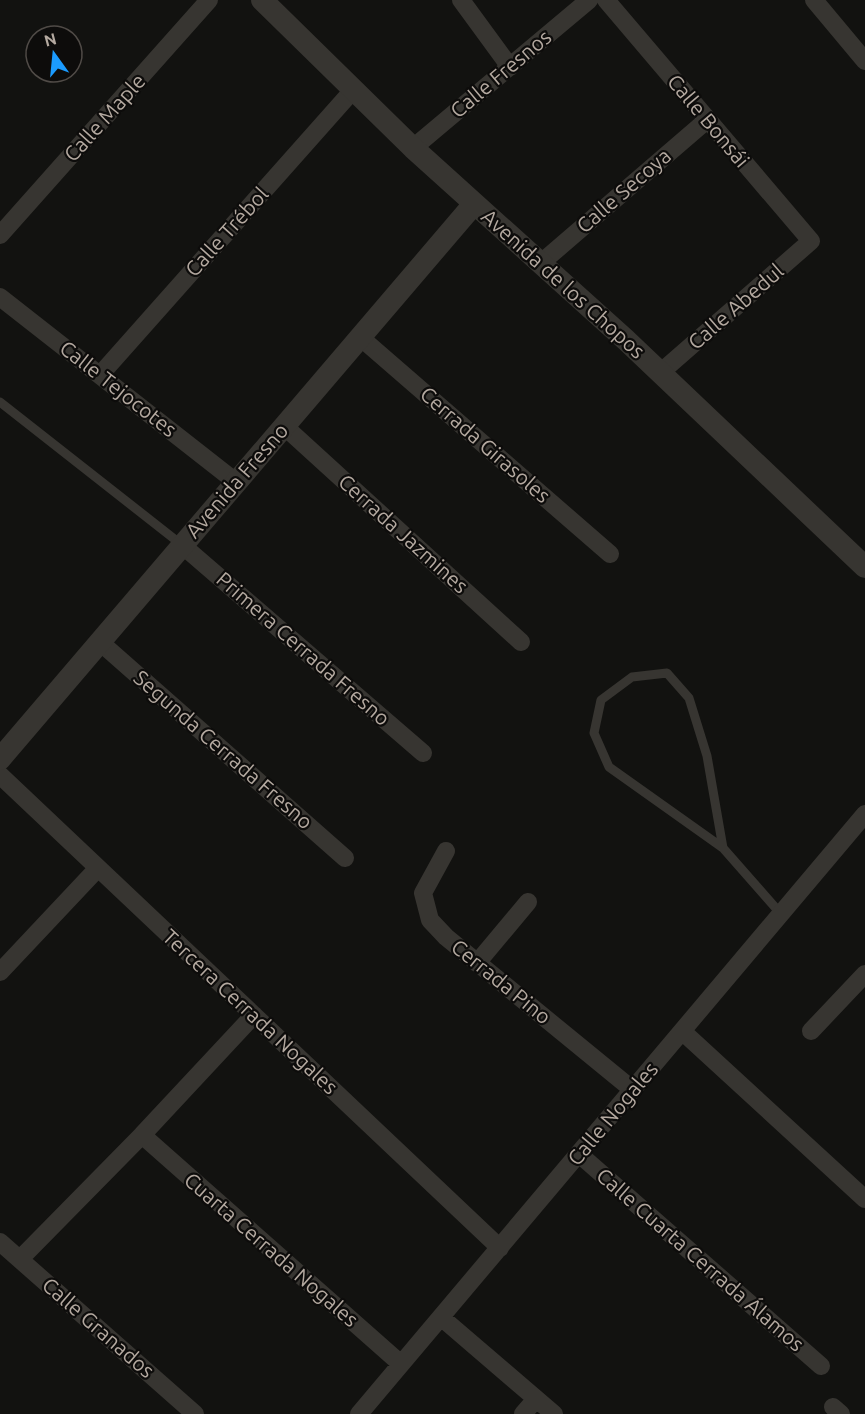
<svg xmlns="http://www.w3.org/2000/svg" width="865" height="1414" font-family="Ubuntu,sans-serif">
<rect width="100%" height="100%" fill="#121210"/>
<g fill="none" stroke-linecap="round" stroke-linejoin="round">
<path stroke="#373531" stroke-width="9" d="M0,402L182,545
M723,848L707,756L689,698L667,673L632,677L601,700L594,733L609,767L723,848L781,914"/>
<path stroke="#373531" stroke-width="18" d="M461,0L510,67
M606,0L811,241L660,373
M814,0L865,61
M413,148L589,0
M0,235L209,0
M541,263L707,120
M0,297L236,482
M360,337L610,554
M100,375L354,89
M284,426L521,642
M182,545L423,753
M100,642L345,858
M0,775L500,1248
M446,851L423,893L430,920L446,937L633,1090
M477,963L528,902
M0,972L98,868
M682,1031L865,1199
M811,1031L865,974
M142,1135L401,1364
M579,1154L821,1366
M0,1242L195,1414
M20,1259L142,1135L254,1015
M442,1318L554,1414
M833,1407L841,1414
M359,1414L865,814
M523,1414L536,1399"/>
<path stroke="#373531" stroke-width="22" d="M262,0L413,148L626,340L865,567
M0,759L474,204"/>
</g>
<g text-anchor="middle" stroke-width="4.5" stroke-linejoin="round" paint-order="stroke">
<g font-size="21" fill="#b4a9a0" stroke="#0d0c0b">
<text transform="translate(501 74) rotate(-40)" y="7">Calle Fresnos</text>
<text transform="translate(105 118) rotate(-48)" y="7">Calle Maple</text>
<text transform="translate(708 121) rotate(50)" y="7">Calle Bonsái</text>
<text transform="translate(624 191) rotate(-41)" y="7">Calle Secoya</text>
<text transform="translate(227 232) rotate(-48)" y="7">Calle Trébol</text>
<text transform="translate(563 284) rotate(42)" y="7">Avenida de los Chopos</text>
<text transform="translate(736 307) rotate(-41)" y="7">Calle Abedul</text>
<text transform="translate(118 389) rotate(38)" y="7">Calle Tejocotes</text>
<text transform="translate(485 445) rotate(41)" y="7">Cerrada Girasoles</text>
<text transform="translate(237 481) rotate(-49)" y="7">Avenida Fresno</text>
<text transform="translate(403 534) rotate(42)" y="7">Cerrada Jazmines</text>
<text transform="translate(303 649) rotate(41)" y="7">Primera Cerrada Fresno</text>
<text transform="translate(223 750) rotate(41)" y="7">Segunda Cerrada Fresno</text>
<text transform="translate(501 982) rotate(39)" y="7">Cerrada Pino</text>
<text transform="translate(250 1012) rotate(43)" y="7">Tercera Cerrada Nogales</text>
<text transform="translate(613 1114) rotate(-50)" y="7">Calle Nogales</text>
<text transform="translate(271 1250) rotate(41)" y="7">Cuarta Cerrada Nogales</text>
<text transform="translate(700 1260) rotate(41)" y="7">Calle Cuarta Cerrada Álamos</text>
<text transform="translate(98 1328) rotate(41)" y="7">Calle Granados</text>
</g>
</g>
<g transform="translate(54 54) rotate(345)"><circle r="28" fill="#0d0c0b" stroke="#504b47" stroke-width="1.5"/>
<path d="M0-4.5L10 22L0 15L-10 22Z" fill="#1b9bff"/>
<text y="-9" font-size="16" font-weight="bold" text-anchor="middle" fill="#b4a9a0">N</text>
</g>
</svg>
